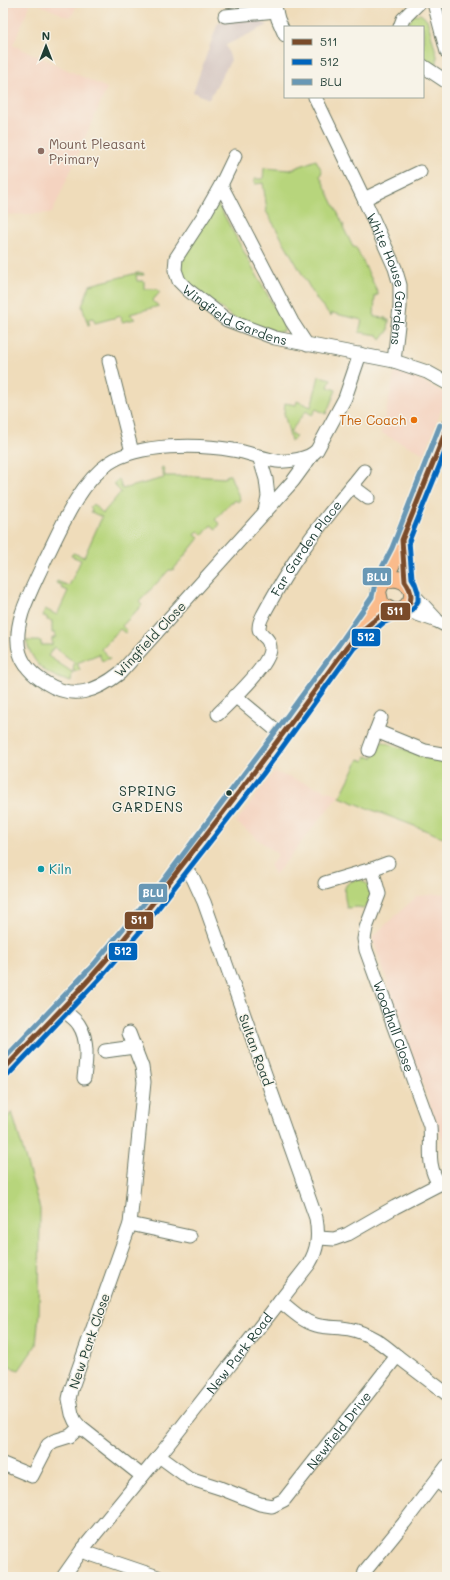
<svg xmlns="http://www.w3.org/2000/svg" width="450" height="1580" font-family="Mali,sans-serif">
<rect width="100%" height="100%" fill="#f7f3e8"/>
<filter id="ink" filterUnits="userSpaceOnUse"><feTurbulence type="fractalNoise" baseFrequency=".025" numOctaves="2"/><feDisplacementMap in="SourceGraphic" scale="8" xChannelSelector="R" yChannelSelector="G"/><feConvolveMatrix kernelMatrix="1 2 1 2 8 2 1 2 1" color-interpolation-filters="sRGB"/></filter>
<filter id="wash" filterUnits="userSpaceOnUse"><feTurbulence type="fractalNoise" baseFrequency=".012" numOctaves="4" result="noise"/><feDisplacementMap in="SourceGraphic" scale="16" xChannelSelector="R" yChannelSelector="G"/><feGaussianBlur stdDeviation="0.9" result="paint"/><feColorMatrix in="noise" values="0 0 0 0 0 0 0 0 0 0 0 0 0 0 0 0 0 1.4 0 .05"/><feComposite in="paint" operator="in"/></filter>
<g filter="url(#wash)">
<rect width="100%" height="100%" fill="#efdcba"/>
<path fill="#f4d3c0" d="M3,3H31L13,45L107,88L52,213L3,215Z
M36,3H78L73,14L68,17Z
M396,368L445,393L442,408L425,454L381,433Z
M274,772L339,795L275,875L270,866L278,855L236,822Z
M447,893V1154L372,937L417,896Z"/>
<path fill="#d0c0bc" d="M254,18L268,25L226,45L231,60L209,99L193,92L218,23Z"/>
<path fill="#b7d57c" stroke="#6b8958" d="M420,14L427,19L437,56V64L431,66L423,60V27H407L413,15Z
M316,160L322,171L320,176L344,226L343,227L353,247H355L357,249L378,293V295H375L374,317L386,318V320H389L388,331L381,340L378,335L359,332L362,320L332,313L331,316L317,300L266,211L267,210L263,183L255,184L254,179H263L264,168L290,170Z
M215,204L219,206L284,325V331L278,332L234,318L189,284L182,272L181,260Z
M137,273H143L144,275H136L137,281H144V289H157L160,292L152,301L159,306L130,314L135,319L122,322L121,316L95,323L93,318L88,319L90,325H88L82,306L90,285Z
M319,376L331,379L328,387L336,390L326,414L316,409L312,415L306,411L290,432L296,437L291,441L284,413L285,403L296,405L297,401L311,407Z
M163,467L165,476H195L225,478L227,475H230L240,499L239,502L235,500L233,503L231,502L215,520L220,524L216,529L211,525L203,535L198,531L195,535L199,538L173,570H169L139,602L142,605L122,626L127,631L125,633L120,629L101,649L110,658L102,661L99,654L77,663L80,670L73,672L74,662L54,647L48,656L72,672L71,682C45,674 35,667 26,641H41V645H52V638H55V633H52V621L47,620V617L43,616L45,609L57,615L68,591L61,588L62,585L56,583L57,581L69,586L81,560L71,556L73,553L84,557L102,517L91,512L92,509L90,507L93,504L103,513L121,492L113,484L119,479L122,489L164,478L161,468Z
M380,742H384L431,759L447,762V839C412,824 375,812 340,797L359,759L364,761L366,756L373,758Z
M359,879C368,883 372,888 371,899L364,908L357,907L347,908C344,893 340,882 359,879Z
M12,1112L40,1209L39,1313L36,1345L19,1370L3,1365V1123Z"/>
</g>
<g filter="url(#ink)">
<g fill="none" stroke-linecap="round" stroke-linejoin="round">
<g stroke="#687563" stroke-width="15">
<g id="minor">
<path d="M274,3L278,19L285,35"/>
<path d="M434,3L447,52"/>
<path d="M225,16L276,11"/>
<path d="M400,27L403,19L419,3"/>
<path d="M423,66L447,82"/>
<path id="s1" d="M315,97L364,199L395,268L400,285V307L394,361"/>
<path d="M221,185L235,156"/>
<path d="M364,199L420,172"/>
<path id="s2" d="M307,345L292,322L221,185L204,215L176,258L175,270L179,281L188,290L227,320L275,338L394,361L427,372L447,383"/>
<path d="M109,361L132,452"/>
<path d="M312,455L293,481L120,673C96,692 73,700 46,683C17,666 13,643 22,613C28,595 37,578 45,560C62,526 78,485 109,463C138,443 200,444 233,450C248,452 263,459 277,461C289,462 309,459 317,450L345,398L360,354"/>
<path d="M259,456L266,479L268,496L265,511"/>
<path d="M352,486L368,498"/>
<path d="M411,592L436,619"/>
<path d="M403,609L437,621L447,626"/>
<path d="M235,696L282,735"/>
<path id="s3" d="M218,714C230,702 270,665 270,649C270,631 251,639 263,615C276,591 290,567 306,545C324,519 345,495 364,471"/>
<path d="M381,718L376,731L425,751L447,755"/>
<path d="M369,750L376,731"/>
<path d="M372,869L388,863"/>
<path id="s4" d="M325,883L372,869L379,894L366,928L364,939L366,950L430,1126C432,1148 426,1164 439,1184"/>
<path d="M60,1008C66,1013 75,1018 79,1025C89,1040 86,1061 84,1078"/>
<path d="M129,1033L142,1067L144,1082L130,1224L71,1390L69,1399L72,1414L75,1421L80,1427L142,1476"/>
<path d="M105,1051L134,1047"/>
<path d="M130,1224L190,1237"/>
<path d="M319,1238L334,1239L348,1234L395,1207L447,1180"/>
<path d="M397,1356L447,1394"/>
<path id="s5" d="M159,1456L189,1478L220,1488L260,1504L272,1506L284,1500L397,1356C383,1344 369,1333 349,1329C338,1327 327,1328 316,1325C302,1321 291,1310 280,1301"/>
<path d="M3,1464L32,1476L48,1445L54,1441L70,1436L80,1427"/>
<path d="M437,1481L447,1489"/>
<path d="M82,1550L87,1553L158,1577"/>
<path id="s6" d="M63,1577L82,1550L159,1456L309,1264C318,1249 319,1236 316,1218L204,902L193,878L183,866"/>
<path d="M364,1577L365,1571L404,1523L447,1466"/>
</g>
</g>
<g stroke="#687563" stroke-width="18">
<path id="major" d="M392,611L381,605L378,592L380,586L384,581L397,553L447,428
M383,615C391,612 401,612 407,606C421,592 404,572 384,581
M3,1070L99,969L171,881L282,735L349,643L379,599"/>
</g>
<use href="#minor" stroke="#fff" stroke-width="13"/>
<use href="#major" stroke="#fabb8b" stroke-width="16"/>
<g stroke="#f7f3e8" stroke-width="8">
<path id="bus-1" d="M3,1070C35,1036 69,1003 99,968C129,935 156,899 183,864C230,804 276,744 321,682C338,659 354,634 379,617C387,612 403,612 408,605C414,597 410,588 405,581L402,540L447,428"/>
</g>
<g stroke="#f7f3e8" stroke-width="8">
<path id="bus-2" d="M8,1075L104,974L138,934L263,774L354,648L383,623L394,618L406,616L413,609L418,601V592L415,583L412,578L409,541L447,447"/>
</g>
<g stroke="#f7f3e8" stroke-width="8">
<path id="bus-3" d="M3,1060L94,964L166,877L276,731L343,639L372,597L376,579L392,548L440,425"/>
</g>
<use href="#bus-1" stroke="#7a4b2a" stroke-width="5"/>
<use href="#bus-2" stroke="#0065bd" stroke-width="5"/>
<use href="#bus-3" stroke="#6998b5" stroke-width="5"/>
</g>
</g>
<circle fill="#8d6e63" stroke="#f7f3e8" stroke-width="1.5" cx="41" cy="151" r="4"/>
<circle fill="#e8710a" stroke="#f7f3e8" stroke-width="1.5" cx="414" cy="420" r="4"/>
<circle fill="#1f3d34" stroke="#f7f3e8" stroke-width="1.5" cx="229" cy="793" r="3.5"/>
<circle fill="#0f9aa8" stroke="#f7f3e8" stroke-width="1.5" cx="41" cy="869" r="4"/>
<g text-anchor="middle" stroke-width="3" stroke-linejoin="round" paint-order="stroke">
<g font-size="13" fill="#785e54" stroke="#f7f3e8" text-anchor="start">
<text x="49" y="149">Mount Pleasant<tspan x="49" dy="15">Primary</tspan></text>
</g>
<g font-size="13" fill="#1f3d34" stroke="#f7f3e8">
<text dy="5" stroke="none"><textPath href="#s1" startOffset="198">White House Gardens</textPath></text>
<text dy="5" stroke="none"><textPath href="#s2" startOffset="358">Wingfield Gardens</textPath></text>
<text dy="5" stroke="none"><textPath href="#s3" startOffset="202">Far Garden Place</textPath></text>
<text transform="translate(150 639) rotate(-47)" y="5">Wingfield Close</text>
<text dy="5" stroke="none"><textPath href="#s4" startOffset="215">Woodhall Close</textPath></text>
<text transform="translate(256 1050) rotate(70)" y="5">Sultan Road</text>
<text transform="translate(89 1341) rotate(-71)" y="5">New Park Close</text>
<text dy="5" stroke="none"><textPath href="#s6" startOffset="285">New Park Road</textPath></text>
<text dy="5" stroke="none"><textPath href="#s5" startOffset="227">Newfield Drive</textPath></text>
</g>
<g font-size="13" fill="#c56008" stroke="#f7f3e8" text-anchor="end">
<text x="406" y="425">The Coach</text>
</g>
<g font-size="13" fill="#0d838f" stroke="#f7f3e8" text-anchor="start">
<text x="49" y="874">Kiln</text>
</g>
<g font-size="14" letter-spacing="1" fill="#1f3d34" stroke="#f7f3e8">
<text x="148" y="796">SPRING<tspan x="148" dy="16">GARDENS</tspan></text>
</g>
</g>
<g stroke="#f7f3e8" stroke-width="1.5">
<rect x="362" y="567" width="30" height="19" rx="4" fill="#6998b5"/>
<rect x="380" y="602" width="31" height="19" rx="4" fill="#7a4b2a"/>
<rect x="351" y="628" width="30" height="19" rx="4" fill="#0065bd"/>
<rect x="138" y="883" width="30" height="20" rx="4" fill="#6998b5"/>
<rect x="124" y="911" width="30" height="19" rx="4" fill="#7a4b2a"/>
<rect x="108" y="942" width="30" height="19" rx="4" fill="#0065bd"/>
</g>
<g font-size="11" text-anchor="middle" font-weight="bold" fill="#fff">
<text x="377" y="581">BLU</text>
<text x="395" y="615">511</text>
<text x="366" y="641">512</text>
<text x="153" y="897">BLU</text>
<text x="139" y="924">511</text>
<text x="123" y="955">512</text>
</g>
<rect width="450" height="1580" fill="none" stroke="#f7f3e8" stroke-width="16"/>
<rect x="284" y="26" width="140" height="72" fill="#f7f3e8" stroke="#a1aaa0"/>
<rect x="292" y="39" width="20" height="6" fill="#7a4b2a" stroke="#a1aaa0"/>
<text x="320" y="46" font-size="12" fill="#1f3d34">511</text>
<rect x="292" y="59" width="20" height="6" fill="#0065bd" stroke="#a1aaa0"/>
<text x="320" y="66" font-size="12" fill="#1f3d34">512</text>
<rect x="292" y="79" width="20" height="6" fill="#6998b5" stroke="#a1aaa0"/>
<text x="320" y="86" font-size="12" fill="#1f3d34">BLU</text>
<g transform="translate(46 46)" stroke="#f7f3e8" stroke-width="3" paint-order="stroke">
<path d="M0-3L7 15L0 10L-7 15Z" fill="#1f3d34"/>
<text y="-6" font-size="11" font-weight="bold" text-anchor="middle" fill="#1f3d34">N</text>
</g>
</svg>
